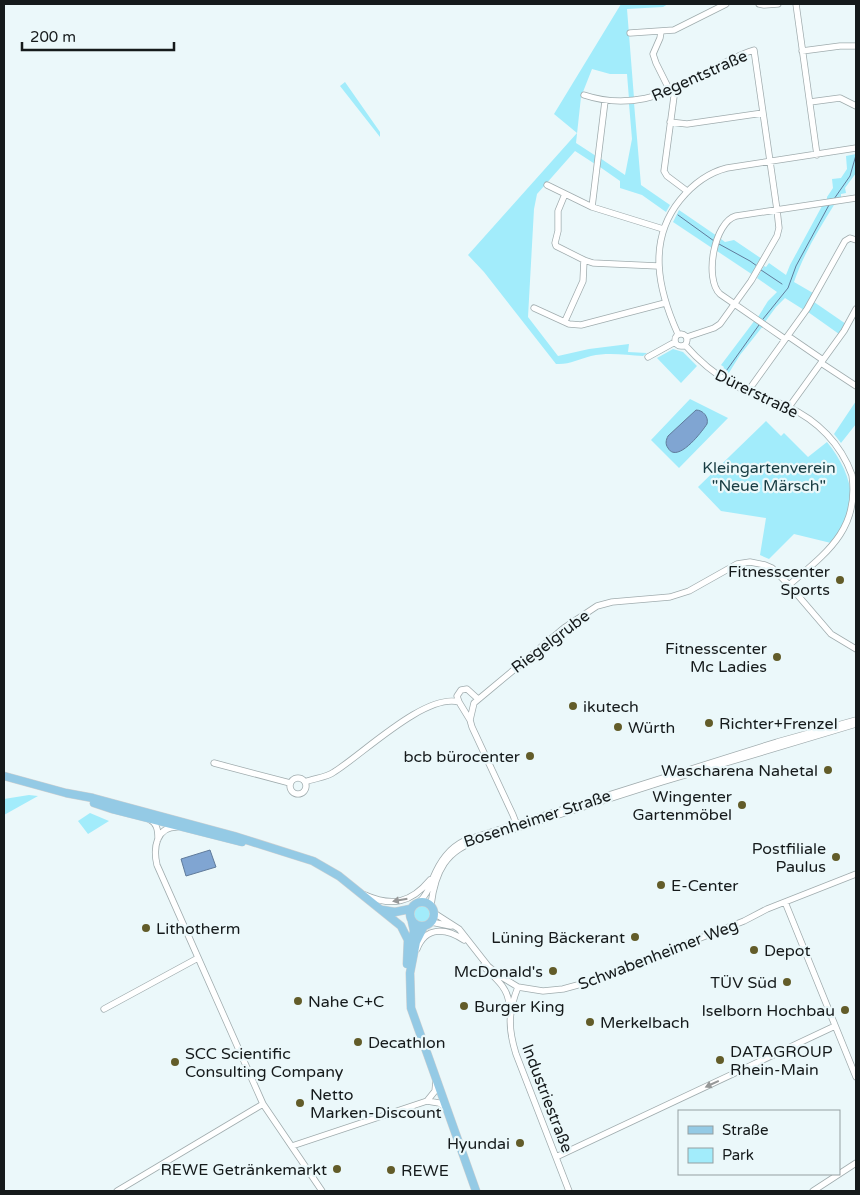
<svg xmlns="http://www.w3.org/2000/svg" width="860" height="1195" font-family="'Varela Round',sans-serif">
<rect width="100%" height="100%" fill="#ebf8fa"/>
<path fill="#a2ecfb" d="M621,4H668L663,7L627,9L634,98L629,99L627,74H610L592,69L581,97L576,143L596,156L595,164L575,151L537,194L534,209L528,317L558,356L589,349L629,344L628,352L647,353L643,356C626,355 608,352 591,356C579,359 569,365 556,364L484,272L468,255L577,133L554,114Z
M345,82L380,132V137L340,86Z
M634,103L641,185L670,205L666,212L642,195L620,188V181L600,167V158L625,175L632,139L629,104Z
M856,154V173L845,188L846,193L841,194V198L827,201V197L833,188L832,179L841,178L847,169L846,156Z
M834,205C819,229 803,255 794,282L813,293L804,310L785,298L776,307L765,322L758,317L768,301L777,292L757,278L764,266L766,267L769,263L786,275L790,265L822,206Z
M679,210L717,236L712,248L673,222Z
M721,239L725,242L734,240L762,259L753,275L717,251Z
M814,302L846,324L839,334L808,312Z
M755,320L763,326L740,355L727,376L721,372L724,367L721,365Z
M673,349L683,352L697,366L681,383L657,358Z
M690,399L728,418L679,468L651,440Z
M856,401V424L841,443L834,434Z
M766,421L781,436L784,433L808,457L827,442C845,464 858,493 847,521C844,529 836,536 831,543L794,534L769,559L760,555L766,518L721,511L698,487Z
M29,795L38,796L4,815V799Z
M90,813L109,821L88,834L78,821Z
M413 914a9 9 0 1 1 18 0a9 9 0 1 1-18 0Z"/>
<path fill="#80a5d2" stroke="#607b9b" d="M696,410C703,410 709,417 707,424C701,433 677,464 668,448C665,444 666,440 668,436Z
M210,850L216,867L186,876L181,859Z"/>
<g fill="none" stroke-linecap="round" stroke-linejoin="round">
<path stroke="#607b9b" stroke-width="1" d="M834,199L850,176L856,155
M678,215L714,241
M719,244L750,261L757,266
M761,270L782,284
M763,319L788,288L796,266L829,205
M724,374L759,325"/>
<g stroke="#a0acae" stroke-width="7">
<path id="minor" d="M759,4L764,5L778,4
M796,4L817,155
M661,32L660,38L653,54L656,63L670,91
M630,33L674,30L726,4
M802,51L840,46H856
M675,89L664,171L667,176L687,191
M584,95C626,109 665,97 702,75C719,65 735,56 754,50L777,210L779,228L777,236L751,281L720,324L714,328L687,337
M810,102L840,98L856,106
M670,122L687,124L763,113
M547,185L592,207L663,229
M565,194L558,211V231L555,243L556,246L584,260L593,263L658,266
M592,207L605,101
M534,308L569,324L581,325L665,303
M565,321L583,281L584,260
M675 340a6 6 0 1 1 12 0a6 6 0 1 1-12 0Z
M678,334C658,290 647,241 680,200C693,184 707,173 727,168L856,148
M788,336L823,360
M785,339L720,294C704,279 714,222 736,216L856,198
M685,345C699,361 713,373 732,384C749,394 770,398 788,407C817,420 841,444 852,475C860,530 825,554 789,585
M648,357L675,342
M821,363L856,386
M748,391L807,309L845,241L850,238L856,240
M789,407L844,331L856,309
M470,720L459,702L457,696L461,690L467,689L478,699
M214,763L290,783
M290 786a8 8 0 1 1 16 0a8 8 0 1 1-16 0Z
M305,782C314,778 326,778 334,772C363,754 425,693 459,702
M149,819C157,823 158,830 158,839
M177,827C156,827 153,848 157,865L263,1104L322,1191
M518,828L513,815L472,727L470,720L474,703L564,628L597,606L612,602L670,597L689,591L737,564L750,562L765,565L772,568L789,585L831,634L856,649
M505,832L662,782L856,724
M365,895C392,907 411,903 430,880
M419,902C426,896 430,887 433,878C440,861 449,848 466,840L777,742L856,720
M785,902L856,1077
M431,905C435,872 446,849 480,840
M434,913L459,929L488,966L500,976L518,987L543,991L563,989L585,983L744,921L767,909L856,874
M431,922L451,926
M417,949C426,926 446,928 464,940
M483,966C494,977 508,987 509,1004
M518,987C508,1012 508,1028 516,1054L569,1191
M104,1009L198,958
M427,1101L435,1091L436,1081
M292,1146L427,1101L439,1103L445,1107
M556,1157L835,1026
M117,1191L263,1104
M813,1191L856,1163"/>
</g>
<g stroke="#d0d1d1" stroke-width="9">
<path id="major" d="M4,776L66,793L93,798L234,836L313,861L339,876L401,926L408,940L407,964
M94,803L112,809L242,842
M410 914a12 12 0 1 1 24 0a12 12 0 1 1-24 0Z
M383,910L395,912L410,909
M424,926L416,942L410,973L411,1008L476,1191
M411,945L414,931L412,922"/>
</g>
<use href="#minor" stroke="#fff" stroke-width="5.5"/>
<use href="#major" stroke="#94cae5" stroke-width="8"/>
</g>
<defs><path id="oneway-solid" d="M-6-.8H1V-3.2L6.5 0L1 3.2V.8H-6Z" transform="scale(1.25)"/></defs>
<g fill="#969898">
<use href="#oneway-solid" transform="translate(400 900) rotate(170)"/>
<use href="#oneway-solid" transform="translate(712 1084) rotate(155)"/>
</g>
<g fill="#625c29" stroke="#ebf8fa" stroke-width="2">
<circle cx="840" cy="580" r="5"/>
<circle cx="777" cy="657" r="5"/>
<circle cx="573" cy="706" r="5"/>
<circle cx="709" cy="723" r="5"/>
<circle cx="618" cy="727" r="5"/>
<circle cx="530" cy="756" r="5"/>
<circle cx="828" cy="770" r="5"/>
<circle cx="742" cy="805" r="5"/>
<circle cx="836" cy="857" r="5"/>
<circle cx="661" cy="885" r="5"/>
<circle cx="146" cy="928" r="5"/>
<circle cx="635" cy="937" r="5"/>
<circle cx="754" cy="950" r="5"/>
<circle cx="553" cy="971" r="5"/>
<circle cx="787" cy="982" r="5"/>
<circle cx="298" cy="1001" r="5"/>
<circle cx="464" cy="1006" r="5"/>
<circle cx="845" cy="1010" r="5"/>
<circle cx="590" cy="1022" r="5"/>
<circle cx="358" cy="1042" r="5"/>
<circle cx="720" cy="1060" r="5"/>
<circle cx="175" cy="1062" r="5"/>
<circle cx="300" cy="1103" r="5"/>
<circle cx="520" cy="1143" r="5"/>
<circle cx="337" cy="1169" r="5"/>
<circle cx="391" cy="1170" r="5"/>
</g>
<g text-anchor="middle" stroke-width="4.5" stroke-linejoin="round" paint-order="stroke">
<g font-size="16" fill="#151a1b" stroke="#ebf8fa">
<text transform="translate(699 75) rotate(-24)" y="6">Regentstraße</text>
<text transform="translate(757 393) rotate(26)" y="6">Dürerstraße</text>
<text transform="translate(550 641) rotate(-37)" y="6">Riegelgrube</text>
<text transform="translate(537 818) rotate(-18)" y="6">Bosenheimer Straße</text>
<text transform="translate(658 954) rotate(-21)" y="6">Schwabenheimer Weg</text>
<text transform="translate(548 1098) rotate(69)" y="6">Industriestraße</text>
</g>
<g font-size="16" fill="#173c42" stroke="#ebf8fa">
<text x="769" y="473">Kleingartenverein<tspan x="769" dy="18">"Neue Märsch"</tspan></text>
</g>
<g font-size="16" fill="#151a1b" stroke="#ebf8fa" text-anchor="start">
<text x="830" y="577" text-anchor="end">Fitnesscenter<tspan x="830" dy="18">Sports</tspan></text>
<text x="767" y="654" text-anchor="end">Fitnesscenter<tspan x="767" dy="18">Mc Ladies</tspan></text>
<text x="583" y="712">ikutech</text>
<text x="719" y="729">Richter+Frenzel</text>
<text x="628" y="733">Würth</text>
<text x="520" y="762" text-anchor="end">bcb bürocenter</text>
<text x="818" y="776" text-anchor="end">Wascharena Nahetal</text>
<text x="732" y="802" text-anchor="end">Wingenter<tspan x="732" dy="18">Gartenmöbel</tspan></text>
<text x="826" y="854" text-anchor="end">Postfiliale<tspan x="826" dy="18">Paulus</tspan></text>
<text x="671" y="891">E-Center</text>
<text x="156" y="934">Lithotherm</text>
<text x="625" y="943" text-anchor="end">Lüning Bäckerant</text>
<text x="764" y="956">Depot</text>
<text x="543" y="977" text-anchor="end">McDonald's</text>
<text x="777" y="988" text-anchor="end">TÜV Süd</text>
<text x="308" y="1007">Nahe C+C</text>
<text x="474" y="1012">Burger King</text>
<text x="835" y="1016" text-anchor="end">Iselborn Hochbau</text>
<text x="600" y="1028">Merkelbach</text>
<text x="368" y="1048">Decathlon</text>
<text x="730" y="1057">DATAGROUP<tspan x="730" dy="18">Rhein-Main</tspan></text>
<text x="185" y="1059">SCC Scientific<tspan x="185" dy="18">Consulting Company</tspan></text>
<text x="310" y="1100">Netto<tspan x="310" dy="18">Marken-Discount</tspan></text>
<text x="510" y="1149" text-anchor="end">Hyundai</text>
<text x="327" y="1175" text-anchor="end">REWE Getränkemarkt</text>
<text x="401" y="1176">REWE</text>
</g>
</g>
<rect width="860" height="1195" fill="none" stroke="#151a1b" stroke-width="10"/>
<rect x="678" y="1110" width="162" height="65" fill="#ebf8fa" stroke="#959fa1"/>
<rect x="688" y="1126" width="25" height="8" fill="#94cae5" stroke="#959fa1"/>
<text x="722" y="1135" font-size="15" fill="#151a1b">Straße</text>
<rect x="688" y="1148" width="25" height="15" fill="#a2ecfb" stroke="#959fa1"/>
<text x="722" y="1160" font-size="15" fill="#151a1b">Park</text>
<path d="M22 42v8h152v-8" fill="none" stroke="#151a1b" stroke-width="2.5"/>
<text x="30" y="42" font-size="15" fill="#151a1b" stroke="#ebf8fa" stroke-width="4" paint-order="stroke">200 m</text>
</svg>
